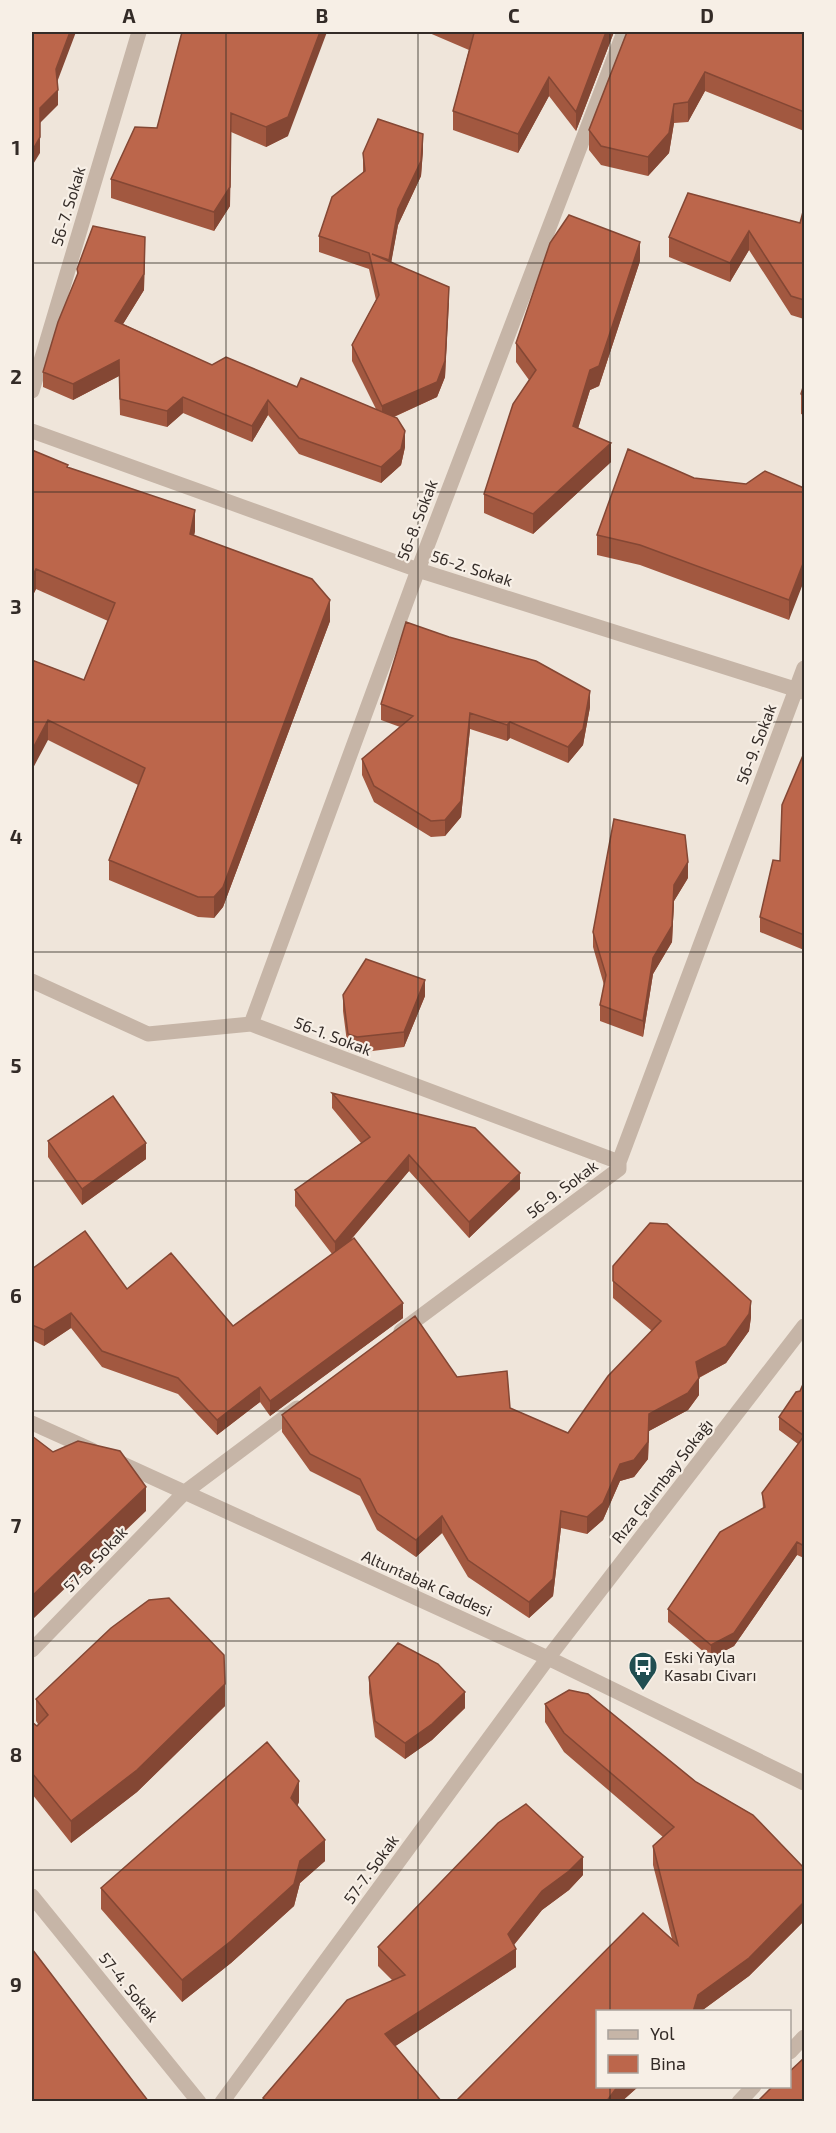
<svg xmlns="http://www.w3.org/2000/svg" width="836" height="2133" font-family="'Exo 2',sans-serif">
<rect width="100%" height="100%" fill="#efe5da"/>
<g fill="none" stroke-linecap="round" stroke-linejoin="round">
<path stroke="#c6b5a7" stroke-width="15" d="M32,391L139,32
M32,431L418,570L804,692
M32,981L148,1034L251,1024L619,1162
M251,1024L418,570L624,32
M401,1331L619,1169V1162L804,668
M32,1423L92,1450
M114,1460L548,1658L804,1783
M32,1650L185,1492L297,1408
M32,1896L199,2102
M790,2052L804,2037
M222,2102L548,1658L804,1326
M739,2102L754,2086"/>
</g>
<path fill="#a25840" d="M182,32L288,136L266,147L231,132L230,206L214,231L111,198V179L157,128Z
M427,32H614L576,131L549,96L518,153L453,130V111L469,50Z
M627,32H804V131L705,91L688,122L674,123L669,153L648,176L601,165L589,150V130Z
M423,150L421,176L398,225L391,262L449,303L445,377L437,397L394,417L405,447L401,465L381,483L299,454L268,415L252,442L183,413L167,427L120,415L119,376L73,400L43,387V372L77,276V269L145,253L144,290L123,324L212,365L297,387L376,409L352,361V345L376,300L369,269L319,252V236L363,173V153Z
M804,208V319L791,315L749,250L730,282L669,257V237L800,223Z
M640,261L599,386L590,390L578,428L611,462L533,534L484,513V494L529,380L516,362V343Z
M804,384V415L801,414V394Z
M32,450L195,531L194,535L330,621L223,907L214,918L198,917L109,880V860L138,785L48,740L32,660L84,680L108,621L36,589L32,597Z
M694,478L746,484L804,488L789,620L640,565L597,555V535Z
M381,704L590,707L583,745L568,763L510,738L507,741L470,729L461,817L445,836L431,837L374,802L362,775V759L400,727L381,720Z
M804,753V950L760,932V917L780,861Z
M688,878L674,901L672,942L653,974L643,1037L600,1021V1005L604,985L593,947V932Z
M343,995L425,996L404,1047L357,1053L348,1050L343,1011Z
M332,1093L520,1189L469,1238L409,1171L349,1242L403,1318L270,1416L260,1402L217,1435L178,1394L102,1367L71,1328L44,1346L32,1340V1269L127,1289L233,1326L332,1254L295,1206V1190L361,1143L332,1108Z
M48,1141L146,1159L82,1205L48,1157Z
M613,1281L751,1317L749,1331L726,1363L699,1378V1395L688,1410L649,1431L648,1459L634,1477L620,1481L603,1520L587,1534L561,1528L553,1596L529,1618L468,1577L442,1533L416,1557L377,1530L360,1496L310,1471L282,1432V1415L457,1377L510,1408L568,1433L652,1331L613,1298Z
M804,1382V1558L797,1555L734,1646L711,1658L668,1622V1609L763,1508L762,1493L798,1444L779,1430V1417L800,1391Z
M369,1677L465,1708L432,1740L405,1759L375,1737L369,1693Z
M569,1690L588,1694L696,1782L753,1815L804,1868V1921L749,1976L700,2012H597V2086H639L621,2102H455L643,1913L672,1939L653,1865V1846L663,1837L564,1752L545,1722V1704Z
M36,1699L225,1706L137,1792L71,1843L32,1794V1722L37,1726L38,1724L36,1721Z
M299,1802L297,1806L325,1861L300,1883L294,1906L231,1963L182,2002L101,1909V1888Z
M583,1875L569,1890L542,1910L514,1945L516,1967L395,2046L442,2102H263V2098L392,1980L378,1966V1947Z"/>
<path fill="#844734" d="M70,32H76L56,85V69Z
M320,32H327L288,136L266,147V127Z
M606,32H614L576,131V112Z
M705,72V91L688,122V102Z
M549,77V96L518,153V134Z
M58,90V105L40,123V108Z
M674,104V123L669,153L648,176V157Z
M231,113L230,206L214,231V212Z
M423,134V150L421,176L398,225L389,275V260L398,209Z
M40,137V153L32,166V151Z
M749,231V250L730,282V263Z
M145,237L144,290L115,337V321Z
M640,242V261L599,386L590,390L573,445V426L590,370Z
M449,287L445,377L437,397L382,422V406Z
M119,360V376L73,400V384Z
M183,397V413L167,427V411Z
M268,400V415L252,442V426Z
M405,431V447L401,465L381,483V467Z
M611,443V462L533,534V514Z
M195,510V531L190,554V534Z
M804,561V581L789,620V600Z
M36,569V589L32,597V577Z
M330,600V621L223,907L214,918V897Z
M590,691V707L583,745L568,763V747Z
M470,713V729L461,817L445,836V820Z
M48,720V740L32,770V750Z
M510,722V738L507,741V725Z
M688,862V878L674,901L672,942L653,974L643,1037V1021L653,958L674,885Z
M425,980V996L404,1047V1032Z
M146,1143V1159L82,1205V1189Z
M409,1155V1171L335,1258V1242Z
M520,1173V1189L469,1238V1222Z
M751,1301V1317L749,1331L726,1363L696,1379V1362Z
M403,1303V1318L270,1416V1401Z
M71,1313V1328L44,1346V1330Z
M699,1378V1395L688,1410L649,1431L648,1459L634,1477L620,1481L603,1520L587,1534V1517L649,1414Z
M260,1387V1402L217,1435V1420Z
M146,1487V1511L32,1620V1596Z
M561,1511V1528L553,1596L529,1618V1602Z
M442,1516V1533L416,1557V1540Z
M797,1542V1555L734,1646L711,1658V1645Z
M225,1684V1706L137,1792L71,1843V1821Z
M465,1692V1708L432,1740L405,1759V1743Z
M299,1781V1802L291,1819V1798Z
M325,1840V1861L300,1883L294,1906L231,1963L182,2002V1980L300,1861Z
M583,1857V1875L569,1890L542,1910L508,1952V1934L542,1891Z
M804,1902V1921L749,1976L700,2012H693L698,1995Z
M516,1949V1967L385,2053V2034Z
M618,2086H639L621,2102H606Z"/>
<path fill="#bc664b" stroke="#844734" stroke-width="1.5" d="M32,32H70L56,69L58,90L40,108V137L32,151Z
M182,32H320L288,117L266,127L231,113L230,187L214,212L111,179L135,127L157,128Z
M471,32H606L576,112L549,77L518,134L453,111L474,33Z
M627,32H804V112L705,72L688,102L674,104L669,133L648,157L601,146L589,130Z
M378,119L423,134L421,161L398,209L389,260L372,254L449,287L445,361L437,382L382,406L352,345L379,295L369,253L319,236L332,197L365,171L363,153Z
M688,193L800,223L804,208V300L791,296L749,231L730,263L669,237Z
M569,215L640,242L599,366L590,370L573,426L611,443L533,514L484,494L513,404L536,370L516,343L550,243Z
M93,226L145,237L144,274L115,321L212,365L226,357L297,387L301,378L397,418L405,431L401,449L381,467L299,438L268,400L252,426L183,397L167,411L120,399L119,360L73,384L43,372L58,322L78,273L77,269Z
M804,384V396L801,394Z
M628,449L694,478L746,484L765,471L804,488V561L789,600L640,545L597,535Z
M32,450L68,465L67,467L195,510L190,534L312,579L330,600L223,887L214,897H198L109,860L145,768L48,720L32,750V660L84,680L115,603L36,569L32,577Z
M406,622L449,637L536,661L590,691L583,729L568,747L510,722L507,725L470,713L461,801L445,820L431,821L374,786L362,759L413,716L381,704Z
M804,753V935L760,917L773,860L780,861L782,805Z
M614,819L685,835L688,862L674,885L672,926L653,958L643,1021L600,1005L606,975L593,932Z
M366,959L425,980L404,1032L357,1037L348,1034L343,995Z
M332,1093L475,1128L520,1173L469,1222L409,1155L335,1242L295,1190L370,1137Z
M113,1096L146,1143L82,1189L48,1141Z
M650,1223L667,1224L751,1301L749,1314L726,1346L696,1362L699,1378L688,1393L649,1414L648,1442L634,1460L620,1464L603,1503L587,1517L561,1511L553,1579L529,1602L468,1560L442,1516L416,1540L377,1513L360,1479L310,1454L282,1415L415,1316L457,1377L507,1371L510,1408L568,1433L608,1376L661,1321L613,1281V1266Z
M85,1231L127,1289L171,1253L233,1326L354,1238L403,1303L270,1401L260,1387L217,1420L178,1378L102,1351L71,1313L44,1330L32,1325V1269Z
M804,1382V1546L797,1542L734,1633L711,1645L668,1609L720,1532L765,1507L762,1493L804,1436L779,1417L796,1392L800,1391Z
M32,1436L53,1452L78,1441L120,1451L146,1487L32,1596Z
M169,1598L224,1655L225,1684L137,1770L71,1821L32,1773V1722L37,1726L48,1715L36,1699L111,1628L149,1600Z
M398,1643L438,1664L465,1692L432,1724L405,1743L375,1721L369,1677Z
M569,1690L588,1694L696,1782L753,1815L804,1868V1902L749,1958L698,1995L693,2012H597V2086H618L606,2102H455L643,1913L678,1945L653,1846L674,1827L564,1733L545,1704Z
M267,1742L299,1781L291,1798L325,1840L300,1861L294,1884L231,1941L182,1980L101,1888Z
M526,1804L583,1857L569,1871L542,1891L508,1934L516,1949L385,2034L442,2102H267L263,2098L347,2000L405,1975L378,1947L498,1823Z
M32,1949L149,2102H32Z
M804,2058V2102H757L773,2086H789V2072Z"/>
<path fill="none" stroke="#332b27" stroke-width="1.5" stroke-opacity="0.55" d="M226,32V2102M418,32V2102M610,32V2012M32,263H804M32,492H804M32,722H804M32,952H804M32,1181H804M32,1411H804M32,1641H804M32,1870H804M610,2086V2102"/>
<defs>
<g id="bus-pin" transform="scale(1.5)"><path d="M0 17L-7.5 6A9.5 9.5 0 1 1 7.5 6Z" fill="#204e51" stroke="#f7efe6"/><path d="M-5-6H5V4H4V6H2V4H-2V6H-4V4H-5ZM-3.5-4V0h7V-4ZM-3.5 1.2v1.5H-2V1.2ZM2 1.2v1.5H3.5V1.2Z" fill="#fff"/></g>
</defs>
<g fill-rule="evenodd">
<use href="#bus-pin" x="643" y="1666"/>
</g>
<g text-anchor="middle" stroke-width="4.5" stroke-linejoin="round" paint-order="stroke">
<g font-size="16" fill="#332b27" stroke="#f7efe6">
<text transform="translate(68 206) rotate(-73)" y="6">56-7. Sokak</text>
<text transform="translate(417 520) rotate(-69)" y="6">56-8. Sokak</text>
<text transform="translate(472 568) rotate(18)" y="6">56-2. Sokak</text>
<text transform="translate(756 744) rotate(-69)" y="6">56-9. Sokak</text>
<text transform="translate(333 1036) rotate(21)" y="6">56-1. Sokak</text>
<text transform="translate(562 1189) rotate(-37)" y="6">56-9. Sokak</text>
<text transform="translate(662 1481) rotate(-52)" y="6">Rıza Çalımbay Sokağı</text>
<text transform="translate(95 1559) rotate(-46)" y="6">57-8. Sokak</text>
<text transform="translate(427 1583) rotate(24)" y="6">Altuntabak Caddesi</text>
<text transform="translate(371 1869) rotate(-54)" y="6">57-7. Sokak</text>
<text transform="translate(129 1987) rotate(51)" y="6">57-4. Sokak</text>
</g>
<g font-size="16" fill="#332b27" stroke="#f7efe6" text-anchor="start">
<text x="664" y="1663">Eski Yayla<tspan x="664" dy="18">Kasabı Civarı</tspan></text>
</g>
</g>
<rect width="836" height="2133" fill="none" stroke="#f7efe6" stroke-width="66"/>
<rect x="596" y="2010" width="195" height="78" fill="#f7efe6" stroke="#a9a19a" stroke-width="1.5"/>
<rect x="608" y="2030" width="30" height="9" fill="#c6b5a7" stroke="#a9a19a" stroke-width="1.5"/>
<text x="650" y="2040" font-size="18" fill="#332b27">Yol</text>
<rect x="608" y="2055" width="30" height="18" fill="#bc664b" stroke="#a9a19a" stroke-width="1.5"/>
<text x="650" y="2070" font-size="18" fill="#332b27">Bina</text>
<rect x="33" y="33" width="770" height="2067" fill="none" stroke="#332b27" stroke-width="2"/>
<g font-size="20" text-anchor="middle" font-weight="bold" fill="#332b27">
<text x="129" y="23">A</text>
<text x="322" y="23">B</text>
<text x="514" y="23">C</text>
<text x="707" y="23">D</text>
<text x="16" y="155">1</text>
<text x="16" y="384">2</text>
<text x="16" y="614">3</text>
<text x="16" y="844">4</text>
<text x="16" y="1073">5</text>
<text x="16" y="1303">6</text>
<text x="16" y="1533">7</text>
<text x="16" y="1762">8</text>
<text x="16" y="1992">9</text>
</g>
</svg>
